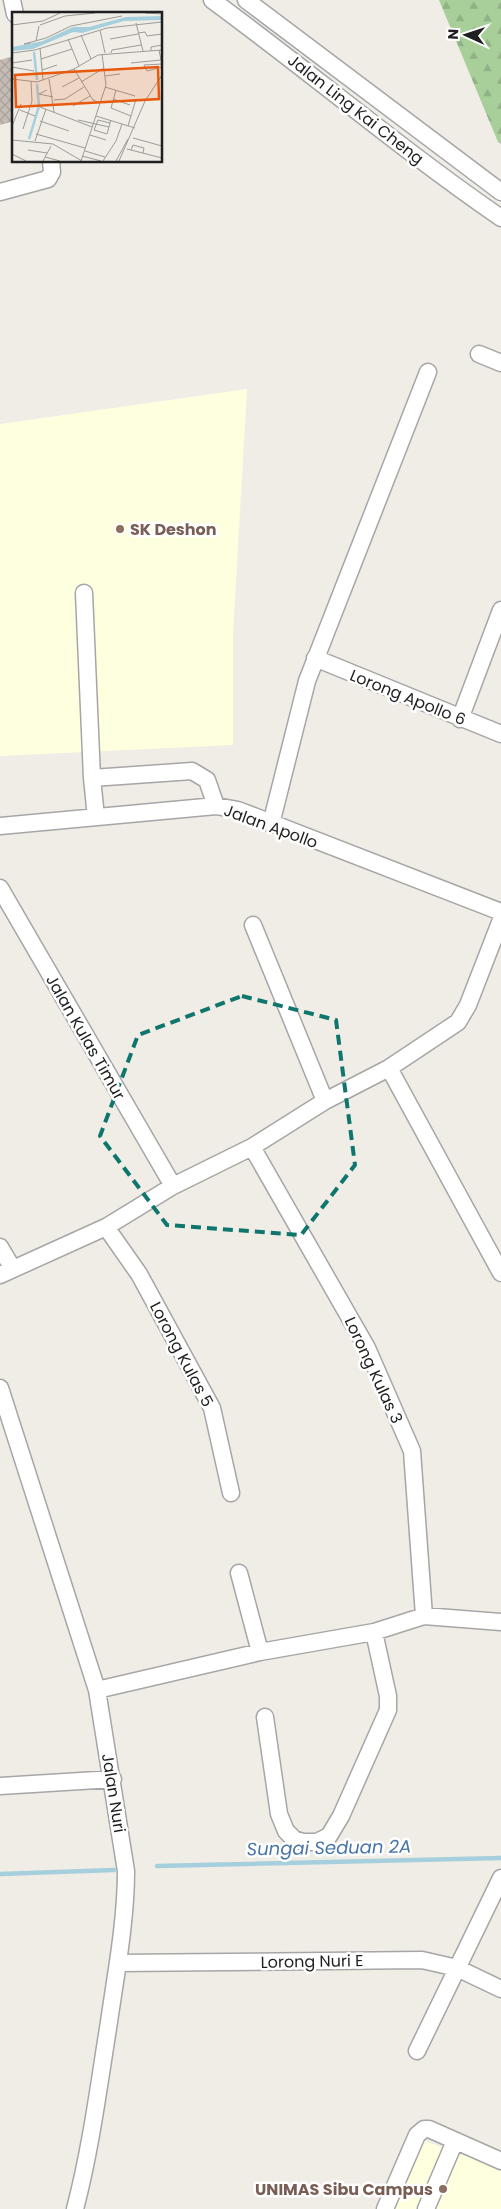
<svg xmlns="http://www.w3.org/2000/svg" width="501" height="2209" font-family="Poppins,sans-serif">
<defs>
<pattern id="forest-firs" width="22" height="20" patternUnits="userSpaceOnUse" patternTransform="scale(1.25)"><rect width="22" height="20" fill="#a8cf9a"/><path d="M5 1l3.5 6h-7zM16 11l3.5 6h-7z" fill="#90b184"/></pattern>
<pattern id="building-cross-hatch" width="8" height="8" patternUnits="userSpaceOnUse" patternTransform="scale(1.25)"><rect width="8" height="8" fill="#c5bcb5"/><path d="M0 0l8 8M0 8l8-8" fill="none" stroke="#a9a19b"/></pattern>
</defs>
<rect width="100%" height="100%" fill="#f0ede6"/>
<path fill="#feffdf" d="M247,389L233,634V745L0,756V424Z
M409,2135L501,2169V2209H378Z"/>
<path fill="url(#forest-firs)" d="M439,0H501V144L498,142Z"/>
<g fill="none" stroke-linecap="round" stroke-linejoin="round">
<path stroke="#a6cfdd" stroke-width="4.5" d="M157,1866L501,1858
M0,1874L114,1870"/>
</g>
<path fill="url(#building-cross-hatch)" d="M14,56V121L0,125V60Z"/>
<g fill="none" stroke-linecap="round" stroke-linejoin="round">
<g stroke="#a6a6a6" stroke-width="19">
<path id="minor" d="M12,0L15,14
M212,0C309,71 402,150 501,218
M246,0L501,192
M0,192L48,179L52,172L51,161
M479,354L501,363
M84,593L92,778L96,817
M315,658L501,734
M460,719L501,610
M92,778L192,771L207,780L216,806
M271,824L307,681L428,372
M0,826L216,806L238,810L501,912
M0,888L173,1186
M253,925L325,1101
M389,1068L501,1273
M252,1147L367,1348L412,1451L424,1616
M106,1227L139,1274L212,1408L231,1493
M0,1247L13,1269
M0,1275L106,1227L173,1186L252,1147L325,1101L389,1068L458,1022L468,1005L501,920
M0,1388L97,1690L126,1871C126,1921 116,1973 109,2022C99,2084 91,2148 75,2209
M239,1573L260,1652
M97,1690L260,1652L374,1632L424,1616L501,1622
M265,1717L279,1814L286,1831L294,1839L303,1842H317L329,1836L341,1816L388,1710V1696L374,1632
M0,1786L113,1779
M118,1963L422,1960L457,1968L501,1989
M417,2051L501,1878
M385,2209L417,2135L424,2129H429L501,2161
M426,2209L455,2141"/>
</g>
<use href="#minor" stroke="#fff" stroke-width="16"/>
</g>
<path fill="none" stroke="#0f766e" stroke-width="4" stroke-dasharray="10 6" stroke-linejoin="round" d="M242,996L336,1020L355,1165L301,1235L167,1225L100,1136L138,1035Z"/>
<g fill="#8d6e63" stroke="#fff" stroke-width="2">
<circle cx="120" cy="529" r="5"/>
<circle cx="443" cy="2189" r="5"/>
</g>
<g text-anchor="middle" stroke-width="5" stroke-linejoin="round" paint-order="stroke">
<g font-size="16" fill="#1f1f1f" stroke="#fff">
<text transform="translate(356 109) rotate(38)" y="6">Jalan Ling Kai Cheng</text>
<text transform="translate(408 697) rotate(22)" y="6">Lorong Apollo 6</text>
<text transform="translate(271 826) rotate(20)" y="6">Jalan Apollo</text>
<text transform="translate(86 1037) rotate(60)" y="6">Jalan Kulas Timur</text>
<text transform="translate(182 1354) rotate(62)" y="6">Lorong Kulas 5</text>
<text transform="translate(374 1370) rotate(65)" y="6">Lorong Kulas 3</text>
<text transform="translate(114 1793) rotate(81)" y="6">Jalan Nuri</text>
<text transform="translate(312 1961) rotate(-1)" y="6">Lorong Nuri E</text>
</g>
<g font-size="16" font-weight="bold" fill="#785e54" stroke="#fff" text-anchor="start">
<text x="130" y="535">SK Deshon</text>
<text x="433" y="2195" text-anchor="end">UNIMAS Sibu Campus</text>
</g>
<g font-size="18" font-style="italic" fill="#4875a8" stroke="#fff">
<text transform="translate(329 1848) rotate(-1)" y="6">Sungai Seduan 2A</text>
</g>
</g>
<g transform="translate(12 12)">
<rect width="150" height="150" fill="#f0ede6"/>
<path d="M150,4V8L112,9L70,21L61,20L21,37L0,39V35L31,29L61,15H77L114,5Z" fill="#a6cfdd"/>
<path fill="none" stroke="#a6cfdd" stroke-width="2.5" d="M22,40L25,68M17,127L27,94L25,72"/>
<path fill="none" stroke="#9c9b96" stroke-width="1" d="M133,1L150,2M124,11L131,39M0,13L31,9L48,1M28,13L53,4L83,1M88,18L93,41M126,21L133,20L135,24L150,22M69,23L79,47M56,27L67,54M98,27L126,22M24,29L27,14M18,31L12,32L34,26L59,14L110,4M28,36L31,68M139,39V35L150,33M0,41L23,38L95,16L150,10M99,41L100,38L129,33M29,47L60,37M0,51L20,48M119,51L149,48L147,38M150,52L132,53L135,59L150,55M0,55L22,59M62,57L81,88L88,91M30,58L45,53M93,64L108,62M0,67L25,70L62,57L86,43L150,38M37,67L42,100M69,70L92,56M50,75L67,66M93,75L123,84M35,78L27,82L41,85M104,78L99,96L119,104M101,87L118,93M42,88L53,87L72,75M61,94L78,84M28,95L80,115M8,98L23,104M84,104L123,116M66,108L97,115M28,109L57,119M98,111L86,108L82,118L95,122L97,115L98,111L99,108M0,114L9,92M116,114L124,87M11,117L20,89L19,69M24,122L73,136M78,123L94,128M121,126L150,134M0,128L41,132L70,149M23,129L34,97M115,137L150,146M16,138L35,141M119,138L121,133L132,136L131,141M73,139L93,145M0,142L14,149M70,144L89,149M33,145L48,149M31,149L39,134M69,149L94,73L90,42M91,149L104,129L110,112M104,149L116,127M107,149L133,89L150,63"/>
<path fill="#e8590c" fill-opacity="0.15" stroke="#e8590c" stroke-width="2.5" d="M146,55L147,87L4,95L3,63Z"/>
<rect width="150" height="150" fill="none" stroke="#1f1f1f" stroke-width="2.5"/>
</g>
<g transform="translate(466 35) rotate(273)" stroke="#ffffff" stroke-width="4" paint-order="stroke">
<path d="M0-4L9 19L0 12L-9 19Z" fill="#1f1f1f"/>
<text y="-8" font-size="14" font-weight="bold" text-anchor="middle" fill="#1f1f1f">N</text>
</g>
</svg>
